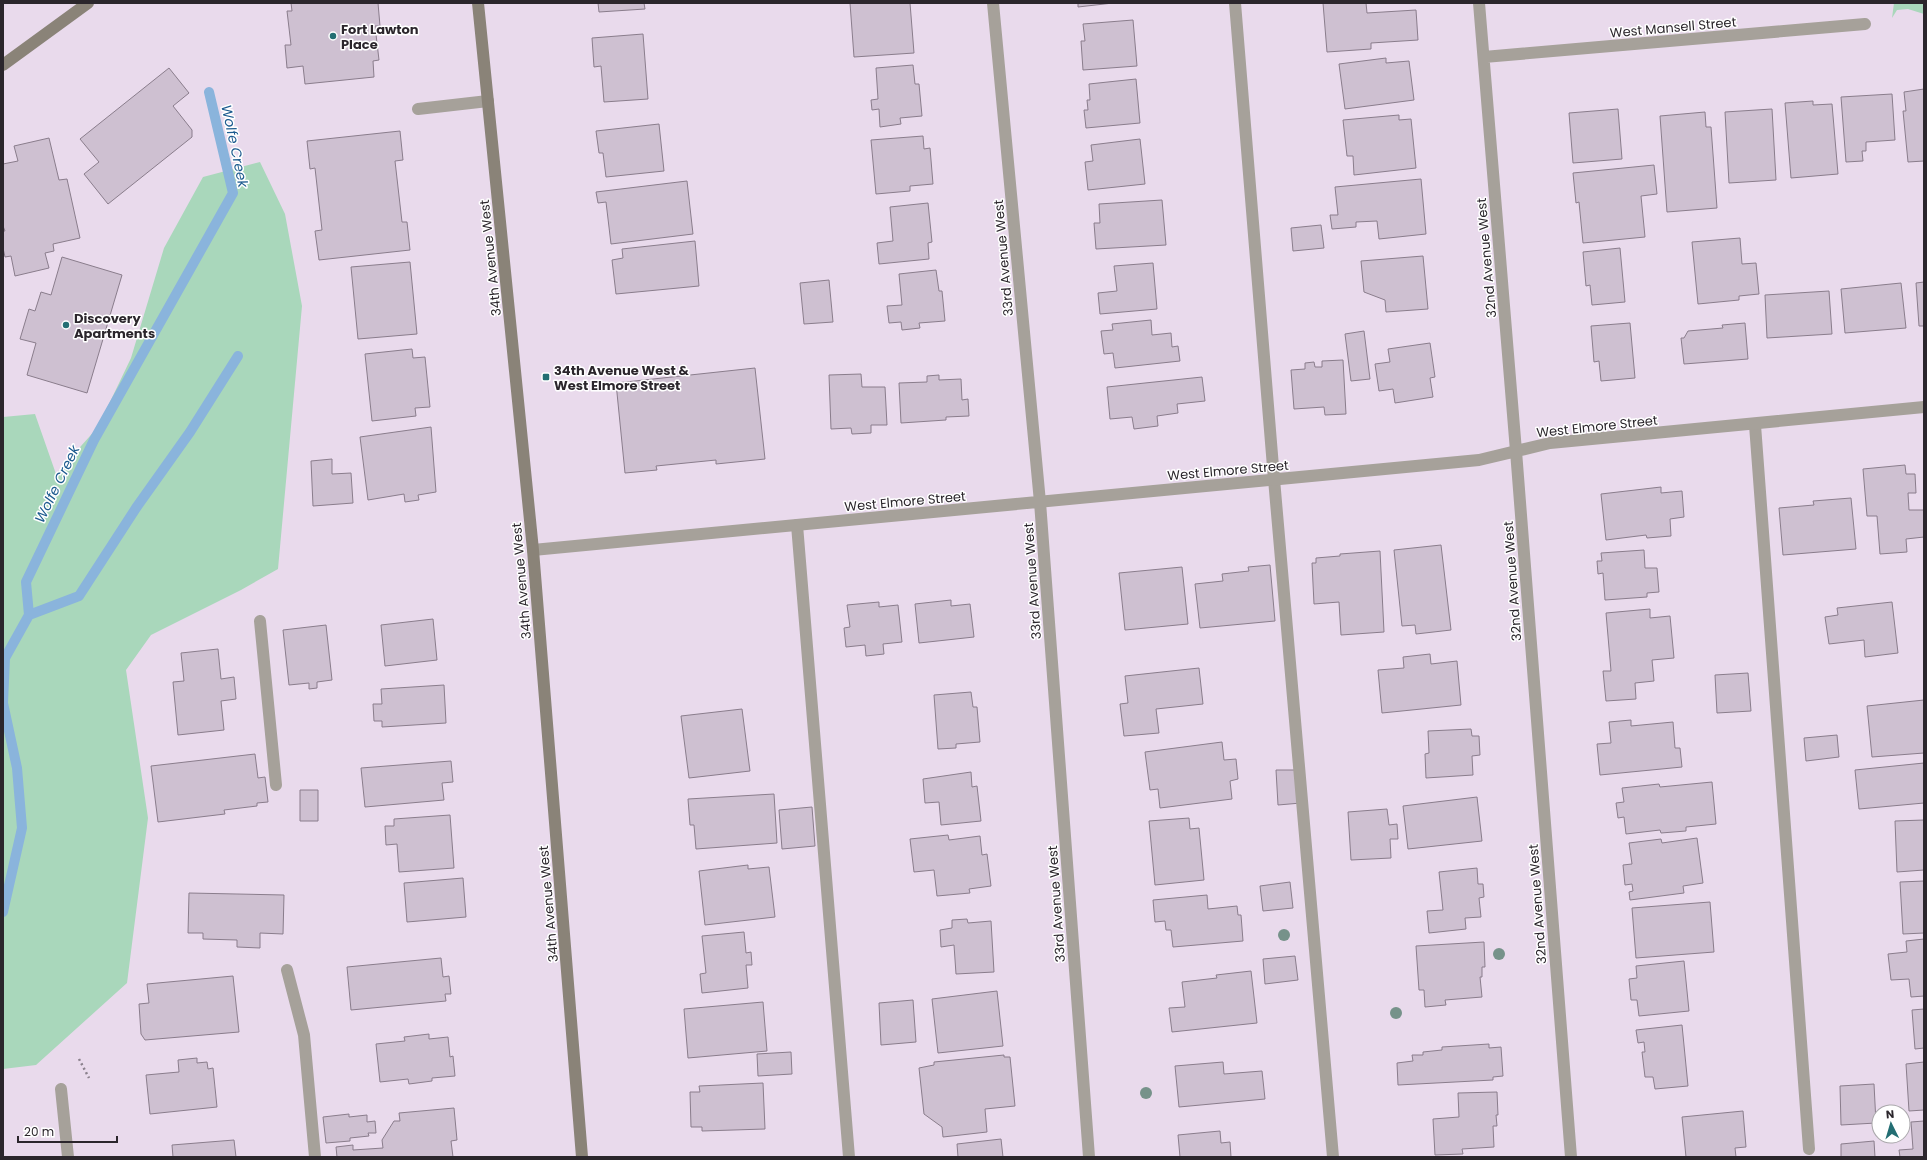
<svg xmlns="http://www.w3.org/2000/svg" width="1927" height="1160" font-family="Poppins,sans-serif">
<rect width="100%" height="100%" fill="#e9daec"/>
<path fill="#a9d7bb" d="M1894,3H1924V14L1908,9L1897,10L1892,18Z
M260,162L285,214L302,306L278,569L241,590L151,635L126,670L148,818L127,983L36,1065L3,1069V417L35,414L56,474L98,427L131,358L164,248L203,177Z"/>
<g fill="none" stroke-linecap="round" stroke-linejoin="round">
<path stroke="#8ab4dc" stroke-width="10" d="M29,615L79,596L136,508L190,432L238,356
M3,912L22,828L17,768L3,703L5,658L29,615L26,582L94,440L233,193L209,92"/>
</g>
<path fill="#cec0d1" stroke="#8a7d8c" d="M291,3H378L380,26H375L379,60L373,61L374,77L305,84L303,66L287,68L285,45H291L287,11H292Z
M598,3H644L645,9L599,12Z
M850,3H910L914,53L854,57Z
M1078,3H1113L1078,7Z
M1323,3H1366L1367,13L1416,10L1418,40L1371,43V49L1327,52Z
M1133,20L1137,66L1083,70L1081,41H1085L1083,24Z
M643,34L648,99L604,102L601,66L594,67L592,38Z
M1386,58V63L1409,61L1414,100L1345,109L1339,64Z
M913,65L915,84H919L922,116L900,118L901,124L880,127L879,109L872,110L871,100L878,99L876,68Z
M169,68L189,93L173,106L192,130V137L108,204L84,174L99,162L80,139Z
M1136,79L1140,123L1086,128L1084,110H1088L1087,100H1090L1089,84Z
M1924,89V161L1908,162L1903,111H1906L1904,92Z
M1892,94L1895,140L1866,142V151H1862L1863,161L1846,162L1841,97Z
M1813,101V105L1832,104L1838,174L1791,178L1785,103Z
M1618,109L1622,159L1573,163L1569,113Z
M1772,109L1776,180L1729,183L1725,112Z
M1705,112L1706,127H1711L1717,208L1667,212L1660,116Z
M1399,115V120L1411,119L1416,168L1354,175L1353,156H1347L1343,120Z
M659,124L664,171L606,177L603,153H599L596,131Z
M400,131L403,160L395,161L402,222H407L410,250L319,260L315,231L322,230L315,168L310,169L307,141Z
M923,136L924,149L930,148L933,184L910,186V191L876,194L871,140Z
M49,138L59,180L67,179L80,238L53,244L54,251L45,253L49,268L15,276L11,256L5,257L3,248V231H5L3,226V164L18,161L14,146Z
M1140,139L1145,184L1088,190L1085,162L1093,161L1091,145Z
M1654,165L1657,194L1641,196L1645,237L1583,243L1579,202L1576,203L1573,173Z
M1421,179L1426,234L1379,239L1377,221L1356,222V227L1332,229L1330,215H1338L1335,187Z
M687,181L693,234L611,244L606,202L598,203L596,192Z
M1162,200L1166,245L1096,249L1094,223H1100L1099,204Z
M928,203L932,242L928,243L929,259L879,264L877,243L893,241L890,207Z
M1321,225L1324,248L1293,251L1291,228Z
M1740,238L1742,264L1756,263L1759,294L1739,296V300L1698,304L1692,242Z
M695,241L699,286L616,294L612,260L623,258L622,249Z
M1620,248L1625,302L1592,305L1590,285L1586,286L1583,252Z
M1423,256L1428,309L1386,312L1385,300L1364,292L1361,261Z
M62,257L122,275L87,393L27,375L36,343L20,339L29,309L35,311L41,292L51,295Z
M410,262L417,334L358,339L351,267Z
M1153,263L1157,309L1100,314L1098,293L1117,291L1114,266Z
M936,270L939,291H942L945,321L919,323L920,328L902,330L901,322L889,323L887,306L902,305L899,274Z
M829,280L833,322L804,324L800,283Z
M1924,282V326H1919L1916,283Z
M1901,283L1906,328L1845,333L1841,289Z
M1829,291L1832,334L1767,338L1765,295Z
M1151,320L1152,335L1171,333L1172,347L1178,346L1180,361L1115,368L1113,353L1104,354L1101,331L1113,330L1112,324Z
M1630,323L1635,378L1601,381L1599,361L1594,362L1591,326Z
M1745,323L1748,359L1684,364L1681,338H1684L1688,331L1723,328L1722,325Z
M1364,331L1370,379L1351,381L1345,334Z
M1430,343L1435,377L1430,378L1433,397L1395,403L1393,389L1379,391L1375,364L1390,362L1388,349Z
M412,349L413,358L425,357L430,407L415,408L416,416L372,421L365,354Z
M1343,360L1346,414L1325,415L1324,407L1294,409L1291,370L1305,369V363L1314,362L1315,367H1322V361Z
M755,368L765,459L716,464V460L656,466L657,470L625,473L616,383Z
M861,374L862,387H885L887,425H871V433L852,434L851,428L831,429L829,375Z
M939,375V380L961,379L962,400L968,399L969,416L946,417V420L901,423L899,383L927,382V376Z
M1202,377L1205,401L1177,404L1178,413L1157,416L1158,426L1134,429L1132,417L1110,419L1107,387Z
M431,427L436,492L418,495L419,500L405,502L404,494L368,500L360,437Z
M332,459V474L351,473L353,503L313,506L311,461Z
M1905,465L1906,474H1915L1916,493H1908L1909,510H1924V537L1906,539L1907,552L1880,554L1877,516H1867L1863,469Z
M1661,487V493L1682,491L1684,517L1670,519L1671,536L1647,538L1646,535L1606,540L1601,494Z
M1851,498L1856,549L1783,555L1779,508L1814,505L1813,501Z
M1441,545L1451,630L1416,634L1415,625L1402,626L1394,550Z
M1644,550L1645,568H1657L1659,592L1647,593V597L1605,600L1603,573L1598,574L1597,561H1602L1601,553Z
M1380,551L1384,632L1341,635L1339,602L1314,604L1312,563H1316V558L1340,556V554Z
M1270,565L1275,621L1200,628L1195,584L1223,581L1222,574L1249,571L1248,567Z
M1182,567L1188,624L1125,630L1119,573Z
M951,600V606L970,604L974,637L919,643L915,604Z
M879,602V607L898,605L902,642L883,644L884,654L866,656L865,645L846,647L844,628L850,627L847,605Z
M1892,602L1898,653L1865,657L1864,640L1829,644L1825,617L1838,615L1837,608Z
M1650,609V618L1670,616L1674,658L1652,660L1654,681L1635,683L1636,699L1606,701L1603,671H1611L1606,613Z
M433,619L437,660L385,666L381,625Z
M326,625L332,680L317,682V688L309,689V683L289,685L283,630Z
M218,649L221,679L234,677L236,699L221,701L224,730L178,735L173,682L184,681L181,653Z
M1430,654L1431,664L1457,661L1461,705L1382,713L1378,670L1404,668L1403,657Z
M1199,668L1203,704L1156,709L1159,733L1124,736L1120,704L1128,703L1125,676Z
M1748,673L1751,711L1717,713L1715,675Z
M444,685L446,723L382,727V721H374L373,704H382L381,689Z
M971,692L973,707H977L980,742L956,744V748L938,749L934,695Z
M1924,700V753L1872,757L1867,706Z
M742,709L750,771L689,778L681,716Z
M1631,720V726L1673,722L1675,748H1680L1682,767L1600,775L1597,744L1611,743L1609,722Z
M1471,729L1472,736H1479L1480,755L1472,756L1473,775L1426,778L1425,754L1429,753L1428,731Z
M1837,735L1839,757L1806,761L1804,738Z
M1222,742L1224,760L1236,759L1238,779L1230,781L1232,799L1160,808L1158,789L1150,790L1145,752Z
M255,754L258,778L265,777L268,802L257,803V806L224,810L225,814L158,822L151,766Z
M451,761L453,782L442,783L444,800L365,807L361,768Z
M1924,763V803L1859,809L1855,770Z
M1276,770H1299L1301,803L1278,805Z
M971,772L972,787L977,786L981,821L941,825L939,802L925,803L923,779Z
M1712,782L1716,824L1686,827V831L1661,833L1660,830L1626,834L1624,817L1618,818L1616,803L1624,802L1622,788L1659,784L1660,787Z
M300,790H318V821H300Z
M774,794L777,843L696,849L694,825H690L688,799Z
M1477,797L1482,841L1408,849L1403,806Z
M812,807L815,846L782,849L779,810Z
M1387,809L1389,825L1397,824L1398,839H1390L1391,858L1351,860L1348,812Z
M450,815L454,868L399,872L397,844L386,845L385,826H394V819Z
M1189,818L1190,829L1199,828L1204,880L1155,885L1149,821Z
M1924,820V870L1897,872L1895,821Z
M948,835L949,840L980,836L982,855L987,854L991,886L969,889L970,893L937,896L934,870L914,872L910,839Z
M1697,838L1703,883L1683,886L1684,893L1630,900L1629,892L1633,891L1632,884L1625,885L1623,865L1632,864L1629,843L1661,839L1662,843Z
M748,865V869L769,867L775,917L705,925L699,871Z
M1477,868L1478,884H1483L1484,897L1479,898L1481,917L1465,918L1466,929L1429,933L1427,911L1443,910L1439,872Z
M463,878L466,917L407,922L404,883Z
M1924,881V933L1903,934L1900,882Z
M1290,882L1293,908L1263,911L1260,886Z
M189,893L284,895L283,934L260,933V948L237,947V940L203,939V933H188Z
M1207,895L1208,909L1237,906L1238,915H1241L1243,941L1173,947L1171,930H1166L1165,921L1155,922L1153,900Z
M1710,902L1714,952L1636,958L1632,908Z
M967,919L968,923L991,921L994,972L956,974L954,945L941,947L940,930L952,928V920Z
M744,932L746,953L751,952L752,965H746L748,988L702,993L700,974L706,973L702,936Z
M1924,939V996L1911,997L1909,979L1891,980L1888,954L1907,952L1906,941Z
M1484,942L1485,967H1482V977H1480L1482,997L1445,1000L1446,1005L1425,1007L1424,990H1419L1416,946Z
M1295,956L1298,980L1265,984L1263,959Z
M441,958L443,977L449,976L451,994H445L446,1001L351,1010L347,967Z
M1684,961L1689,1011L1639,1016L1637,1000H1631L1629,979L1637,978L1636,966Z
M1251,971L1257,1023L1172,1032L1169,1008L1185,1007L1182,982L1217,978L1216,975Z
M233,976L239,1032L145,1040L141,1034L139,1004L149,1003L147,984Z
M997,991L1003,1046L938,1053L932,999Z
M913,1000L916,1042L881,1045L879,1003Z
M763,1002L767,1051L688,1058L684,1009Z
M1924,1009V1048L1915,1049L1912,1010Z
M1682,1025L1688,1086L1655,1089L1653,1077H1645L1642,1052H1645L1644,1042L1638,1043L1636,1030Z
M429,1034V1039L448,1037L450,1057L453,1056L455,1076L432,1078V1081L409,1084L408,1079L380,1082L376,1044L405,1041L404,1037Z
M1489,1044V1048L1501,1047L1503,1076L1493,1077V1080L1398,1085L1397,1063L1413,1061L1412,1055H1423V1052L1442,1050V1047Z
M791,1052L792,1074L758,1076L757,1054Z
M1004,1055V1057H1010L1015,1106L985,1109L987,1132L943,1137L942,1127L924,1114L919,1068L934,1065V1062Z
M197,1058V1063L207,1062L208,1069L213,1068L217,1107L150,1114L146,1075L179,1072L178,1060Z
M1223,1062L1224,1074L1262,1071L1265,1099L1179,1107L1175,1066Z
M1924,1062V1110L1909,1111L1906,1064Z
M763,1083L765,1129L702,1131V1127H691L690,1092H700L699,1086Z
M1874,1084L1876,1123L1841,1125L1840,1086Z
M1497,1092L1498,1115H1496L1497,1126H1493L1494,1147L1462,1149L1463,1154L1435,1155L1433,1119L1459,1117L1458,1093Z
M454,1108L457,1140L451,1141L453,1157H337L336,1147L353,1145V1150L383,1148L382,1140L394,1121H400L399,1113Z
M1743,1111L1746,1147L1735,1148L1736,1157H1686L1682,1117Z
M349,1114V1117L367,1115V1122L375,1121L376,1133H368L369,1136L350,1138V1141L326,1143L323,1117Z
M1924,1121V1157H1900L1899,1150L1913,1149L1911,1122Z
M1220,1131L1221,1143L1230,1142L1231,1157H1180L1178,1135Z
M1001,1139L1003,1157H958L957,1144Z
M234,1140L236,1157H173L172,1145Z
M1874,1141L1875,1157H1841V1144Z"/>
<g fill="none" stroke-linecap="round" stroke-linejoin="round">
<path stroke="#8a808c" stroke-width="2.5" stroke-dasharray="2 3" stroke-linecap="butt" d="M79,1059L89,1078"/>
<path stroke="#a6a19a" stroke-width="12" d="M1235,3L1274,479L1333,1157
M418,109L488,101
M1755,425L1809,1149
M797,525L849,1157
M260,621L276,785
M287,970L304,1035L315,1157"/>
<path stroke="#a6a19a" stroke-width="12" d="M993,3L1040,502L1089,1157
M1479,3L1516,451L1571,1157
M1484,57L1865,24
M533,550L1479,460L1550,443L1924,407
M61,1089L68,1157"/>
<path stroke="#8a8378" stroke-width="12" d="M478,3L533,550L582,1157
M3,65L88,3"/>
</g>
<g fill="#76928a">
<circle cx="1284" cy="935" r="6"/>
<circle cx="1499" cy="954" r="6"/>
<circle cx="1396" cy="1013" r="6"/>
<circle cx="1146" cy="1093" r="6"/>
</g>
<g fill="#236e73" stroke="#fff" stroke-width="1.5">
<circle cx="333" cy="36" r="4"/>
<circle cx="66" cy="325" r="4"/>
<rect x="542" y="373" width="8" height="8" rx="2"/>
</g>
<g text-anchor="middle" stroke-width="3" stroke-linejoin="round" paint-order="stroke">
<g font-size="13" fill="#2b262c" stroke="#fff">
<text transform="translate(1673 27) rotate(-5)" y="5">West Mansell Street</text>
<text transform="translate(490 258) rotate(-96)" y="5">34th Avenue West</text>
<text transform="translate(1003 258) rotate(-95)" y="5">33rd Avenue West</text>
<text transform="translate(1486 258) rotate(-95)" y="5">32nd Avenue West</text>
<text transform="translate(1597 426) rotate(-6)" y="5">West Elmore Street</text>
<text transform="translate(1228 470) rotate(-5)" y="5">West Elmore Street</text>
<text transform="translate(905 501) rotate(-5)" y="5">West Elmore Street</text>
<text transform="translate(521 581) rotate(-95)" y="5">34th Avenue West</text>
<text transform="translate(1032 581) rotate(-94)" y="5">33rd Avenue West</text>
<text transform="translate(1512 581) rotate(-94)" y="5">32nd Avenue West</text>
<text transform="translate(548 904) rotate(-95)" y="5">34th Avenue West</text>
<text transform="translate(1056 904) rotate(-94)" y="5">33rd Avenue West</text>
<text transform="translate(1537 904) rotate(-94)" y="5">32nd Avenue West</text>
</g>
<g font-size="13" font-weight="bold" fill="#2b262c" stroke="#fff" text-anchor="start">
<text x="341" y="34">Fort Lawton<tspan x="341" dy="15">Place</tspan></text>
<text x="74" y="323">Discovery<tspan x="74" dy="15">Apartments</tspan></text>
<text x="554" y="375">34th Avenue West &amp;<tspan x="554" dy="15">West Elmore Street</tspan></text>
</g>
<g font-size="14" font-style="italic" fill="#1d5b8f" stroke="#fff">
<text transform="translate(235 146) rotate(78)" y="5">Wolfe Creek</text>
<text transform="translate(57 484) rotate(-64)" y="5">Wolfe Creek</text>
</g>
</g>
<rect width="1927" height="1160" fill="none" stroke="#2b262c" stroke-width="8"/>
<g transform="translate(1891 1124) rotate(355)"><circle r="19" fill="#ffffff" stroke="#aaa8ab"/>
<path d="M0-3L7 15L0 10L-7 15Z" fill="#236e73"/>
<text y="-6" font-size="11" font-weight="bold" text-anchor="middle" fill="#2b262c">N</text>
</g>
<path d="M18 1136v6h99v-6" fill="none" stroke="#2b262c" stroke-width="2"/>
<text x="24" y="1136" font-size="12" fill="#2b262c" stroke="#ffffff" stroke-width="3" paint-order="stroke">20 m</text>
</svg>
